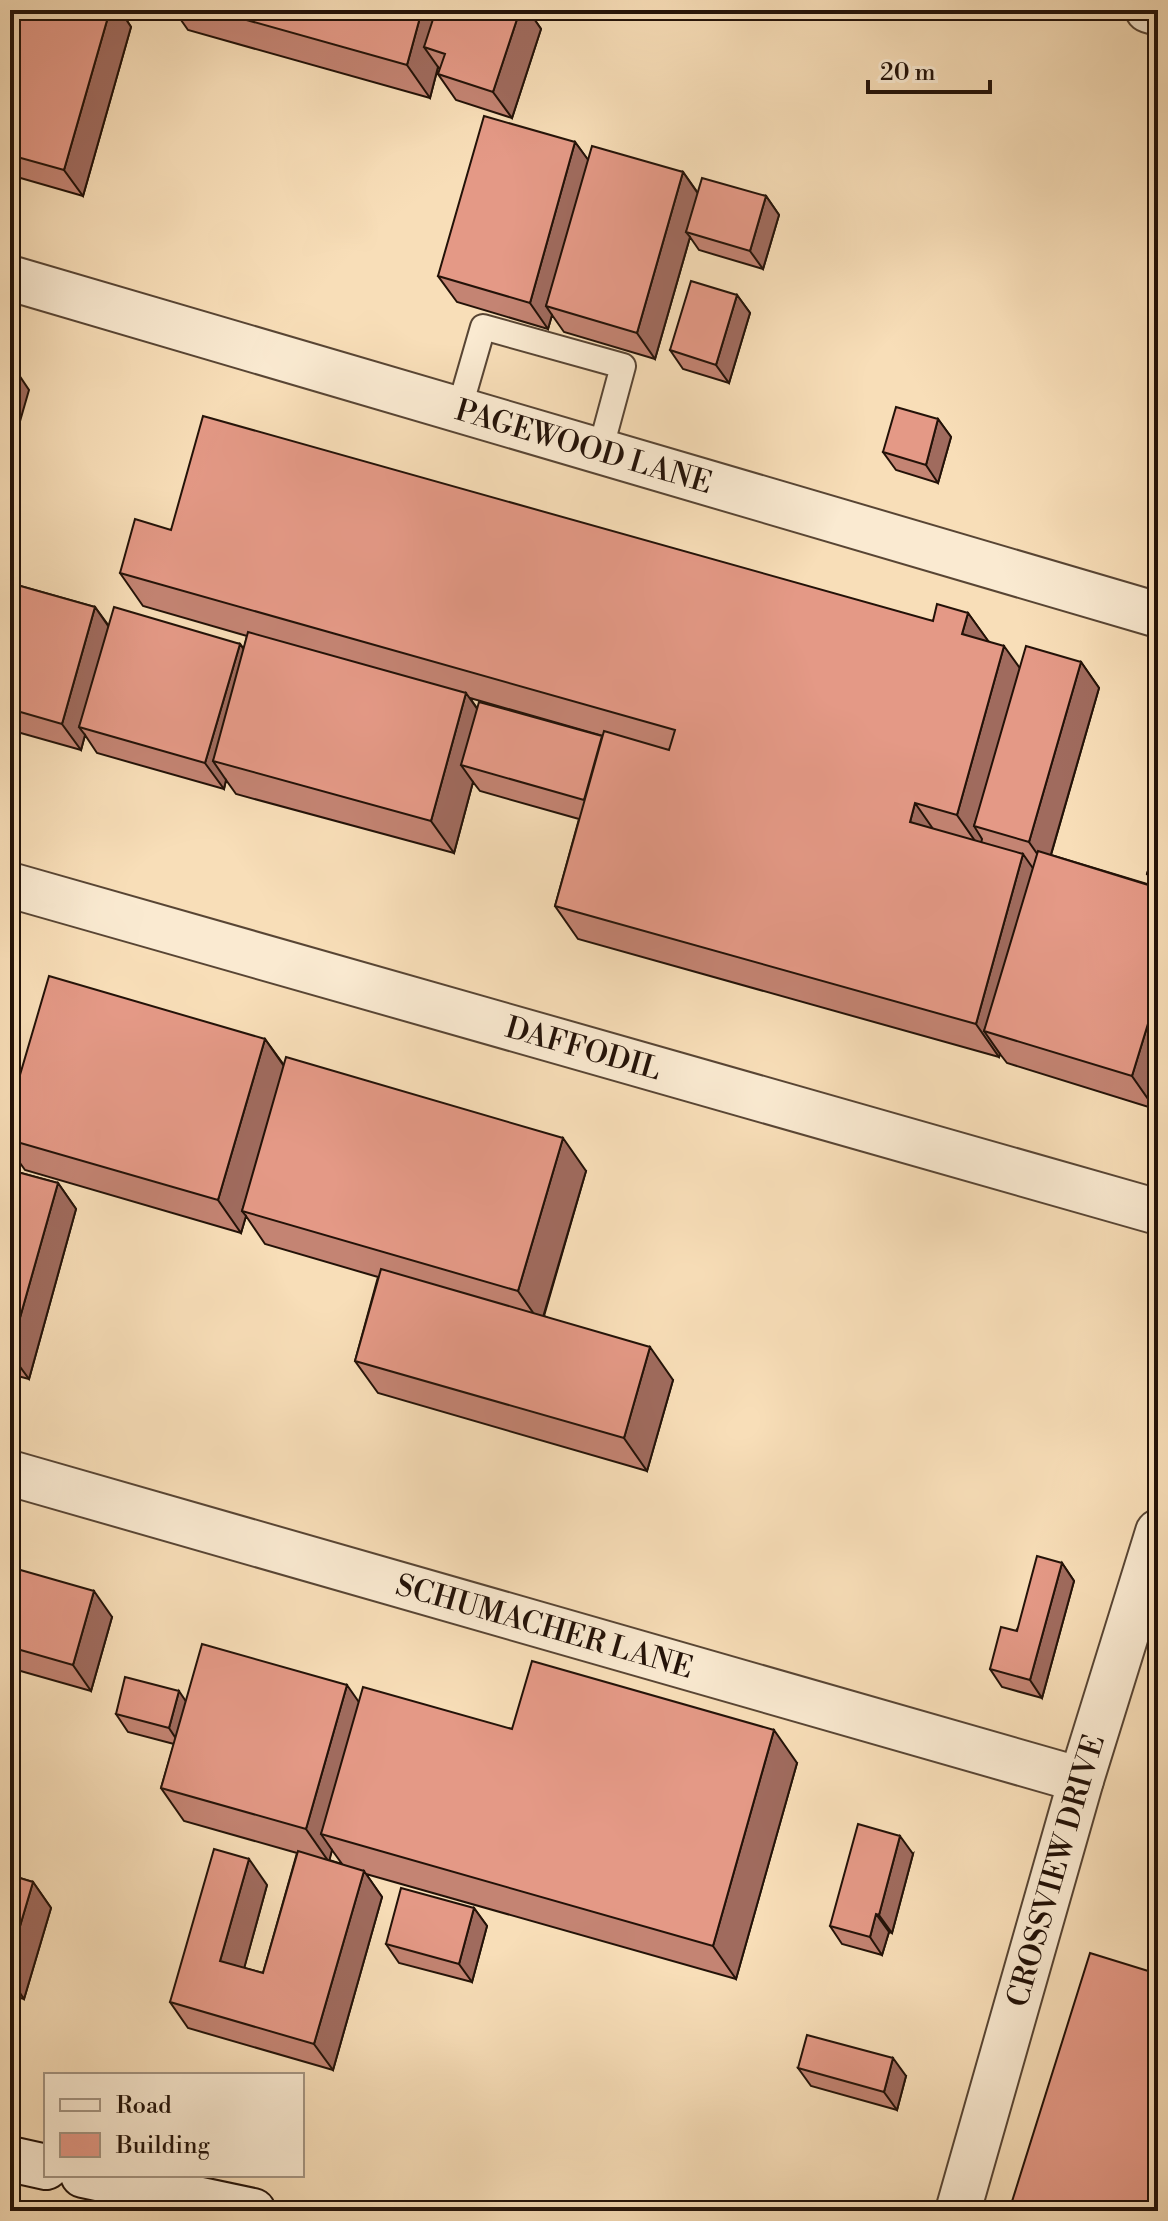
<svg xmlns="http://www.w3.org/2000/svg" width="1168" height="2221" font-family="'Libre Bodoni',serif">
<rect width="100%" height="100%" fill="#f8deb8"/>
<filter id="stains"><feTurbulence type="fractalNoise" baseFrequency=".0025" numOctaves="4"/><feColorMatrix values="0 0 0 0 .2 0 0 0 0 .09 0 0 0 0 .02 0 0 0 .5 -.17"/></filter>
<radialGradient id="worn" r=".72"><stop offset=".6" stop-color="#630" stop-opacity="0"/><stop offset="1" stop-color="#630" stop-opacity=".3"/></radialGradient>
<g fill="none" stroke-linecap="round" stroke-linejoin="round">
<g stroke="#584534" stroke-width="28">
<path id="service" d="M459,410L483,327L623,366L600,451"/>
</g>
<g stroke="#584534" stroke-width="48">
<g id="minor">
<path d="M1148,10L1158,13"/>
<path id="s1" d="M10,278L1158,615"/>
<path id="s2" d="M10,885L1158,1212"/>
<path id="s3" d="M10,1473L1081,1780"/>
<path id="s4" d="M958,2211L1081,1780L1158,1532"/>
</g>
</g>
<g stroke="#231208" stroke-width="48">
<path id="secondary" d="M10,2159L46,2167
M83,2175L253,2211"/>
</g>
<use href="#service" stroke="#faead1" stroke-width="24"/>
<use href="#minor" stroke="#faead1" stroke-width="44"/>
<use href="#secondary" stroke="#faead1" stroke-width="44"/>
</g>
<path fill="#c48473" stroke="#231208" stroke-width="2" fill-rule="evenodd" d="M10,10H120L131,27L83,196L10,175Z
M174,10H528L541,29L512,118L456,100L438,74L440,69L438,67L430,98L188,30Z
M575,142L588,160L683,172L698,193L766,196L779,215L763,269L699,250L690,237L655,359L564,332L552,315L548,329L457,302L438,276Z
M737,295L750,313L729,383L683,369L670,350Z
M938,419L951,437L938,483L896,470L883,452Z
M171,530L933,621L968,613L988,641L1020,668L1081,662L1099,688L1051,855L1157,887L1147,874L1158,839V1099L1155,1109L1007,1063L1000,1054L999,1057L578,939L555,906L579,819L480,791L473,782L454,853L236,794L226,780L224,789L97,753L85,735L81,750L10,730V583L95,607L109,626L240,644L244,649L247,636L143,606L120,573ZM470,698L603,736H602L477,708Z
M265,1039L284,1065L586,1171L544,1316L673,1380L647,1471L378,1393L355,1361L378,1277L265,1244L246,1216L241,1233L25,1170L10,1149V1109Z
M10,1170L58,1183L76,1209L29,1379L10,1374Z
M1062,1563L1074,1581L1042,1698L1002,1687L990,1669Z
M10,1567L112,1617L91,1691L10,1668Z
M186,1701L359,1703L512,1729L797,1763L736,1979L366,1874L382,1897L333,2070L188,2028L170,2002L267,1885L244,1968L263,1973L297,1853L184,1821L161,1788L174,1744L128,1732L116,1714ZM332,1850L342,1864L329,1860Z
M913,1854L892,1933L889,1932L882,1955L842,1944L830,1926Z
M10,1875L33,1882L51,1908L24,1999L10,1995Z
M474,1908L487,1926L472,1982L399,1963L386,1944Z
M798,2068L906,2076L897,2110L811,2086Z"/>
<path fill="#a06b5e" stroke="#231208" stroke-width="2" d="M110,10H120L131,27L83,196L64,170Z
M422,10H454L424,47L438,67L430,98L407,65Z
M520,10H528L541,29L512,118L493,92Z
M575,142L594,168L546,306L552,315L548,329L530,303Z
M683,172L701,198L686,232L690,237L655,359L637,333Z
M766,196L779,215L763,269L750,251Z
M737,295L750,313L729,383L716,365Z
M11,363L29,390L10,456V366Z
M938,419L951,437L938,483L926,465Z
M95,607L113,633L79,727L85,735L81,750L62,724Z
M968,613L991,645L962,634Z
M240,644L258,670L213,761L226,780L224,789L205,763Z
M1004,646L1027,678L974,826L982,839L980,848L957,815Z
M1081,662L1099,688L1047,868L1029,842Z
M466,693L489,726L461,765L473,782L454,853L431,821Z
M915,803L938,836L910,822Z
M1023,854L1046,887L984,1031L1000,1054L999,1057L976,1024Z
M1158,991V1099L1155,1109L1132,1076Z
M265,1039L288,1072L242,1211L246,1216L241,1233L218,1200Z
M563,1138L586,1171L541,1324L518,1291Z
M58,1183L76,1209L29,1379L10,1353Z
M650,1347L673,1380L647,1471L624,1438Z
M1062,1563L1074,1581L1042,1698L1030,1680Z
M94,1591L112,1617L91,1691L73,1665Z
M347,1685L370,1718L321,1834L332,1850L329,1862L306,1829Z
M179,1691L191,1709L181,1746L169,1728Z
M774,1730L797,1763L736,1979L713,1946Z
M900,1836L913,1854L892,1933L879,1915Z
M249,1859L267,1885L239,1987L220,1961Z
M364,1871L382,1897L333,2070L314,2044Z
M33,1882L51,1908L24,1999L10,1978V1960Z
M474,1908L487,1926L472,1982L459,1964Z
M876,1914L889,1932L882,1955L870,1937Z
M893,2058L906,2076L897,2110L884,2092Z
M1158,2196V2211H1153Z"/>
<path fill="#e49986" stroke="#231208" stroke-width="2" d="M10,10H110L64,170L10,155Z
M211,10H422L407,65Z
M436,10H520L493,92L438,74L445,54L424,47Z
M484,116L575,142L530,303L438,276Z
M592,146L683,172L637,333L546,306Z
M702,178L766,196L750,251L686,232Z
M691,281L737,295L716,365L670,350Z
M896,407L938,419L926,465L883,452Z
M203,416L933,621L937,604L968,613L962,634L1004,646L957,815L915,803L910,822L1023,854L976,1024L555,906L604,731L669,750L675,730L120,573L135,519L171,530Z
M10,583L95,607L62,724L10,709Z
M114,607L240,644L205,763L79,727Z
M248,632L466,693L431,821L213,761Z
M1026,646L1081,662L1029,842L974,826Z
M479,702L602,736L584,800L461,765Z
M1158,839V878L1147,874Z
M1038,851L1158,888V991L1132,1076L984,1031Z
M49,976L265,1039L218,1200L10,1140V1109Z
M286,1057L563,1138L518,1291L242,1211Z
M10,1170L58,1183L10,1353Z
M381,1269L650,1347L624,1438L355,1361Z
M1037,1556L1062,1563L1030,1680L990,1669L1001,1627L1017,1631Z
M10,1567L94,1591L73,1665L10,1647Z
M202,1644L347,1685L306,1829L161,1788Z
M532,1661L774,1730L713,1946L321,1834L363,1687L512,1729Z
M125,1677L179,1691L169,1728L116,1714Z
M858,1824L900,1836L879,1915L876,1914L870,1937L830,1926Z
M214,1849L249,1859L220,1961L263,1973L298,1851L364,1871L314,2044L170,2002Z
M10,1875L33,1882L10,1960Z
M401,1888L474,1908L459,1964L386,1944Z
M1090,1953L1158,1974V2196L1153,2211H1009Z
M807,2035L893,2058L884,2092L798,2068Z"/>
<g text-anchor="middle" stroke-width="8" stroke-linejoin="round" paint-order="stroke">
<g font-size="30" fill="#231208" stroke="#faead1">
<text dy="10" stroke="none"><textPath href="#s1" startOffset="598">PAGEWOOD LANE</textPath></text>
<text dy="10" stroke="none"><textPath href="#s2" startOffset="596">DAFFODIL</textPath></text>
<text dy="10" stroke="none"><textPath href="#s3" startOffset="556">SCHUMACHER LANE</textPath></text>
<text dy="10" stroke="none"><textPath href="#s4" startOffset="354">CROSSVIEW DRIVE</textPath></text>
</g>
</g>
<rect width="1168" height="2221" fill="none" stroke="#f8deb8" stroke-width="40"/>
<rect x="12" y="12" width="1144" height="2197" fill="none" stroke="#231208" stroke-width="4"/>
<rect x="20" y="20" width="1128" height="2181" fill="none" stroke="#231208" stroke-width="2"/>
<rect x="44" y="2073" width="260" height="104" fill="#faead1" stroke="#a49481" stroke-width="2"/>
<rect x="60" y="2099" width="40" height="12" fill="#faead1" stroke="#a49481" stroke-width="2"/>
<text x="116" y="2113" font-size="24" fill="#231208">Road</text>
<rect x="60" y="2133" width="40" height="24" fill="#e49986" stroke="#a49481" stroke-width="2"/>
<text x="116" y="2153" font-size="24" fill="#231208">Building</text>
<path d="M868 80v12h122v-12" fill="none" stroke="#231208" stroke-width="4"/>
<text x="880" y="80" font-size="24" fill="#231208" stroke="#faead1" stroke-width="6" paint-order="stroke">20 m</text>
<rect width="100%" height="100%" filter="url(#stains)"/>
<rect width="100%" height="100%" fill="url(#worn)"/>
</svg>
